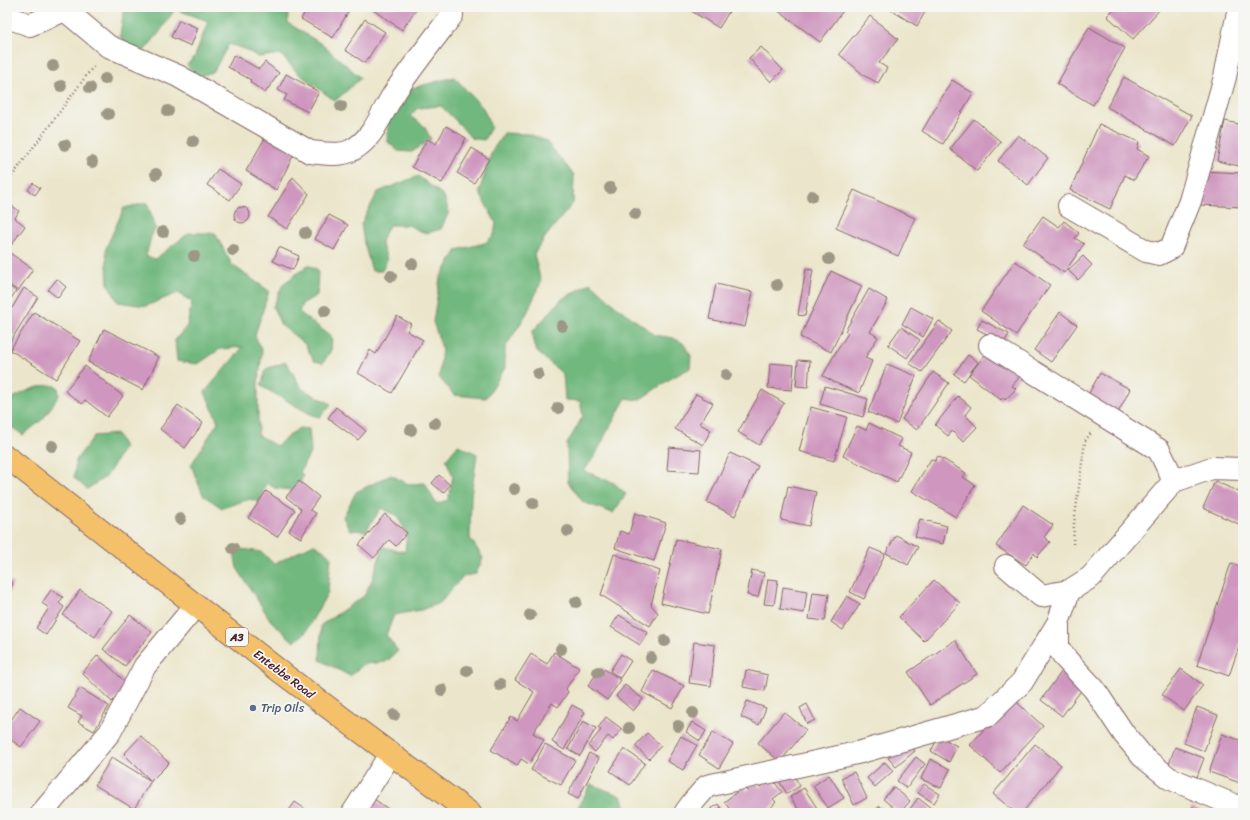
<svg xmlns="http://www.w3.org/2000/svg" width="1250" height="820" font-family="Sriracha,sans-serif">
<rect width="100%" height="100%" fill="#f6f6f2"/>
<filter id="ink" filterUnits="userSpaceOnUse"><feTurbulence type="fractalNoise" baseFrequency=".025" numOctaves="2"/><feDisplacementMap in="SourceGraphic" scale="8" xChannelSelector="R" yChannelSelector="G"/><feConvolveMatrix kernelMatrix="1 2 1 2 8 2 1 2 1" color-interpolation-filters="sRGB"/></filter>
<filter id="wash" filterUnits="userSpaceOnUse"><feTurbulence type="fractalNoise" baseFrequency=".012" numOctaves="4" result="noise"/><feDisplacementMap in="SourceGraphic" scale="16" xChannelSelector="R" yChannelSelector="G"/><feGaussianBlur stdDeviation="0.9" result="paint"/><feColorMatrix in="noise" values="0 0 0 0 0 0 0 0 0 0 0 0 0 0 0 0 0 1.4 0 .05"/><feComposite in="paint" operator="in"/></filter>
<g filter="url(#wash)">
<rect width="100%" height="100%" fill="#ebe6cb"/>
<path fill="#71b87e" stroke="#5e6c54" d="M124,7H288V23L320,43L361,78L335,101L298,73L280,54L259,57L244,49L229,44L213,72L196,77L187,65L195,56L208,21L175,9L159,33L144,51L131,50L120,36Z
M454,77L483,108L491,127L484,140L471,138L461,126L441,106L418,108L410,116L424,126L431,139L412,152L398,151L387,141L389,115L412,88Z
M504,133L528,134L546,141L574,175L573,203L546,236L534,254L541,282L527,313L505,348V368L486,398L454,395L439,377L442,348L433,322L440,278L457,250L485,243L494,235L496,223L479,192L492,151Z
M418,176L444,196L449,212L441,229L427,233L420,231L408,225H389L381,241L387,260L382,271H372L364,243L361,224L378,192Z
M147,203L156,228L151,237L146,256L155,259L189,233H215L232,265L269,291L255,335L262,352L258,385V435L276,446L299,428L309,429L311,451L300,472L303,475L298,491L275,488L266,483L259,502L250,499L222,508L203,495L191,465L218,422L205,392L243,347L220,349L198,364L177,361L175,340L187,326L192,302L178,293L146,306L118,302L108,284L106,248L124,208Z
M308,265L318,270L317,295L302,304L299,312L332,337L331,350L323,363L314,361L305,344L281,325L273,307L283,284Z
M591,283L616,306L655,335L673,338L683,343L691,356L690,368L670,379L639,400L626,398L607,432L596,454L584,471L614,483L626,494L613,513L583,502L568,482L567,444L583,416L580,401L565,400L563,374L536,351L532,332L562,299Z
M286,362L302,389L331,404L320,417L312,415L261,386L266,369Z
M50,385L58,387L59,395L43,419L23,435L7,424V401C21,394 34,386 50,385Z
M117,434L124,447L107,476L87,489L74,478L76,460L94,436Z
M458,445L477,454L471,496L470,538L483,558L476,574L463,576L440,603L421,610L394,615L386,635L398,651L386,662L364,664L350,676L320,660L321,625L364,596L372,580L383,547L405,552L407,533L396,515L381,508L366,531L350,530L343,517L356,492L391,475L408,484L425,483L436,504L448,500L453,476L446,460Z
M314,544L331,556L328,592L305,633L294,642L271,621L237,568L233,548L262,552L274,564Z
M591,784L621,796L629,813H582L577,809Z"/>
<g id="blocks">
<path fill="#cf97bf" d="M308,7H351L333,38L301,19Z
M369,7H418L402,30Z
M689,7H725L730,10L719,28L688,9Z
M773,7H844L845,8L820,42Z
M886,7H928L917,26Z
M1116,7H1162L1133,39L1107,16Z
M870,16L898,39L879,63L887,68L878,83L867,77H866L839,54Z
M365,19L385,32L365,63L345,50Z
M179,20L198,28L191,46L171,37Z
M1089,27L1125,48L1093,105L1057,84Z
M761,47L783,70L771,82L749,58Z
M234,55L259,69L265,62L279,73L265,93L250,82L251,80L228,67Z
M286,74L319,92L308,112L284,100L287,95L278,90Z
M1124,77L1192,116L1175,146L1107,107Z
M952,80L973,93L943,144L922,131Z
M974,119L1001,142L977,171L950,149Z
M1225,121L1243,125V167L1217,161Z
M1099,124L1139,142L1137,149L1149,156L1134,180L1125,175L1110,209L1070,190Z
M446,126L466,138L442,183L412,167L427,139L436,144Z
M269,131L296,150L276,190L246,171Z
M1018,135L1048,158L1028,185L998,161Z
M472,148L489,159L474,183L457,173Z
M218,169L241,184L230,200L207,185Z
M1201,171L1243,173V207L1199,205Z
M293,177L309,194L287,229L268,217Z
M33,183L40,188L35,195L28,190Z
M854,190L915,218L898,256L836,228Z
M7,202L19,211L15,218L25,226L7,251Z
M234 215a8 8 0 1 1 16 0a8 8 0 1 1-16 0Z
M329,215L348,225L334,250L315,239Z
M1043,216L1059,227L1064,221L1079,233L1075,238L1084,244L1064,273L1023,244Z
M279,247L299,256L293,270L273,261Z
M10,253L33,269L18,291L7,283V257Z
M1083,256L1092,265L1078,280L1068,270Z
M1015,261L1050,285L1016,335L981,311Z
M806,269L813,270L805,316L798,315Z
M831,271L862,286L831,352L800,337Z
M57,279L66,287L58,298L48,290Z
M716,284L753,292L745,327L709,319Z
M7,285L16,291L7,305Z
M24,288L38,297L7,347V305L12,308Z
M869,289L888,300L870,332L878,337L865,358L872,361L859,393L836,383L823,376L833,357L848,333L845,331Z
M911,307L933,319L923,337L902,324Z
M34,312L80,341L56,379L10,350Z
M1060,312L1077,325L1051,362L1034,350Z
M397,316L411,324L407,331L423,340L392,393L358,373L370,350L376,354Z
M982,320L1009,334L1004,343L977,329Z
M939,321L952,331L922,372L909,363Z
M901,327L920,340L907,358L888,345Z
M104,329L159,357L143,390L88,362Z
M988,351L1020,376L1012,386L1016,389L1005,400L1003,397L1001,400L969,375Z
M968,355L978,362L964,381L954,374Z
M798,360L810,361L808,387L796,386Z
M770,363L794,365L792,390L768,388Z
M887,364L916,376L897,424L868,412Z
M85,366L123,396L107,417L85,400L82,404L65,391Z
M933,372L949,383L917,430L902,419Z
M1100,373L1130,389L1118,413L1087,397Z
M825,386L868,399L863,417L820,404Z
M762,390L784,403L759,445L738,432Z
M696,394L713,403L700,424L711,430L703,445L675,429Z
M958,396L971,407L965,415L977,427L963,442L952,431L948,436L935,425Z
M178,405L203,423L185,448L160,429Z
M336,407L366,431L358,440L328,418Z
M811,407L847,417L834,461L799,451Z
M869,423L902,439L898,446L911,452L897,482L843,456L857,426L866,430Z
M669,447L701,450L699,472L667,470Z
M730,453L758,466L735,516L707,502Z
M938,456L966,473L963,477L975,485L956,517L912,491L931,459L935,461Z
M439,475L450,485L443,493L432,483Z
M299,481L319,497L310,510L316,513L301,538L289,531L301,509L286,497Z
M1215,481L1243,494V526L1203,508Z
M788,486L816,492L809,526L781,520Z
M266,491L295,510L277,537L248,518Z
M1023,505L1053,525L1044,537L1050,542L1037,557L1034,553L1026,565L996,546Z
M635,513L666,523L654,561L615,548L620,531L629,534Z
M385,514L407,533L396,546L389,540L374,558L359,545Z
M920,519L947,526L943,544L915,537Z
M896,535L918,547L908,565L886,553Z
M676,539L722,549L708,614L661,603Z
M870,548L885,554L864,599L850,592Z
M614,554L660,571L651,605L658,613L650,626L601,595Z
M1231,563L1243,567V635L1229,676L1197,665Z
M752,570L764,573L758,597L747,595Z
M768,579L778,580L774,605L764,604Z
M7,580L13,583L7,598Z
M934,580L960,603L924,641L899,617Z
M783,587L807,591L804,613L780,609Z
M51,590L63,597L59,603L64,607L46,635L36,628L49,608L42,603Z
M80,590L112,611L95,637L63,615Z
M813,592L829,594L825,621L809,619Z
M847,596L860,604L843,630L831,622Z
M130,615L152,632L125,666L103,649Z
M619,615L648,633L640,645L611,627Z
M955,640L977,674L930,705L908,672Z
M694,642L715,645L711,686L689,683Z
M554,652L579,668L566,689L568,692L558,707L552,703L533,733L544,740L529,764L521,759L517,766L491,750L511,717L517,721L534,692L515,680L531,654L547,664Z
M621,654L631,661L620,678L610,671Z
M98,655L128,685L112,702L82,673Z
M601,667L621,680L607,700L588,686Z
M1181,669L1203,685L1184,711L1162,695Z
M653,670L684,686L672,708L642,692Z
M746,670L768,675L765,691L743,687Z
M1062,671L1083,688L1062,716L1041,700Z
M625,685L643,699L633,711L616,696Z
M80,688L109,706L94,731L78,722L82,716L68,708Z
M1012,698L1043,726L1000,773L970,745Z
M747,701L766,708L759,725L741,717Z
M807,704L815,720L807,724L800,708Z
M572,705L585,712L564,750L552,742Z
M20,707L40,721L21,747L7,737V726Z
M1197,707L1218,715L1204,751L1184,743Z
M784,712L806,730L780,762L758,743Z
M606,717L622,729L613,740L608,736L595,752L588,746L601,730L598,728Z
M583,721L596,728L580,756L568,749Z
M692,722L706,731L700,741L686,732Z
M713,732L733,744L719,768L699,755Z
M647,733L661,746L649,759L635,746Z
M1222,734L1243,741V784L1209,772Z
M141,736L169,763L151,781L124,754Z
M681,736L697,745L683,770L667,761Z
M939,736L957,746L949,762L931,751Z
M908,742L915,751L896,767L888,758Z
M545,744L575,760L561,785L531,770Z
M1035,744L1061,765L1022,813H1016L993,794Z
M1175,747L1204,758L1197,777L1168,767Z
M624,749L645,763L630,785L610,771Z
M589,753L599,758L578,799L568,794Z
M112,757L151,781L134,809L95,785Z
M916,757L925,764L907,788L897,781Z
M930,759L950,769L941,788L921,779Z
M885,762L893,771L875,787L867,778Z
M791,771L800,786L787,794L778,779Z
M854,772L867,798L854,805L841,778Z
M829,775L844,798L828,808L813,786Z
M771,778L782,792L773,799L776,802L766,813H733L724,802L743,787L747,791L755,782L760,787Z
M924,784L940,794L934,803L918,793Z
M894,787L910,801L900,813L883,799Z
M804,788L819,811L816,813H801L790,797Z
M918,798L931,808L928,813H907Z
M374,799L394,813H365Z
M295,802L311,813H287Z
M718,804L724,813H705Z
M880,806L886,813H871Z
M1192,807L1206,813H1189Z"/>
</g>
</g>
<g filter="url(#ink)">
<use href="#blocks" fill-opacity="0" stroke="#826563" stroke-width="1"/>
<g fill="none" stroke-linecap="round" stroke-linejoin="round">
<g stroke="#826563" stroke-width="24">
<path id="minor" d="M65,10L108,46L178,76L310,152C322,153 340,157 352,150C375,138 382,110 397,89C414,64 433,40 452,15
M7,17L30,25L65,10L68,7
M1069,206L1146,251L1159,254L1171,248L1190,201L1225,77L1239,7
M990,345L1159,450L1174,481
M1006,566L1041,596L1069,591L1091,577L1174,481L1212,468L1243,469
M1069,591L1058,623V647L1065,658L1094,689L1124,734L1143,757L1169,778L1243,809
M42,813L110,732L145,666L196,605
M353,813L391,753
M685,813L693,802L707,786L861,752L987,716L1022,682L1058,623"/>
</g>
<g stroke="#826563" stroke-width="24">
<path id="major" d="M7,457L282,673L470,813"/>
</g>
<path stroke="#826563" stroke-width="2.5" stroke-dasharray="1 3" stroke-linecap="butt" d="M7,183L95,64
M1073,544L1074,524L1085,441L1091,433"/>
<use href="#minor" stroke="#fff" stroke-width="22"/>
<use href="#major" stroke="#f4c16b" stroke-width="22"/>
</g>
<g fill="#9d9785">
<circle cx="53" cy="66" r="6"/>
<circle cx="105" cy="79" r="6"/>
<circle cx="61" cy="86" r="6"/>
<circle cx="90" cy="88" r="6"/>
<circle cx="341" cy="106" r="6"/>
<circle cx="168" cy="111" r="6"/>
<circle cx="108" cy="114" r="6"/>
<circle cx="193" cy="141" r="6"/>
<circle cx="65" cy="145" r="6"/>
<circle cx="92" cy="162" r="6"/>
<circle cx="156" cy="174" r="6"/>
<circle cx="610" cy="188" r="6"/>
<circle cx="812" cy="196" r="6"/>
<circle cx="635" cy="214" r="6"/>
<circle cx="163" cy="232" r="6"/>
<circle cx="305" cy="233" r="6"/>
<circle cx="233" cy="250" r="6"/>
<circle cx="194" cy="256" r="6"/>
<circle cx="829" cy="259" r="6"/>
<circle cx="412" cy="264" r="6"/>
<circle cx="391" cy="276" r="6"/>
<circle cx="777" cy="285" r="6"/>
<circle cx="325" cy="311" r="6"/>
<circle cx="562" cy="326" r="6"/>
<circle cx="538" cy="374" r="6"/>
<circle cx="726" cy="375" r="6"/>
<circle cx="558" cy="408" r="6"/>
<circle cx="435" cy="423" r="6"/>
<circle cx="411" cy="430" r="6"/>
<circle cx="52" cy="446" r="6"/>
<circle cx="514" cy="489" r="6"/>
<circle cx="533" cy="503" r="6"/>
<circle cx="180" cy="519" r="6"/>
<circle cx="568" cy="531" r="6"/>
<circle cx="233" cy="548" r="6"/>
<circle cx="576" cy="602" r="6"/>
<circle cx="530" cy="615" r="6"/>
<circle cx="665" cy="641" r="6"/>
<circle cx="561" cy="649" r="6"/>
<circle cx="651" cy="658" r="6"/>
<circle cx="467" cy="671" r="6"/>
<circle cx="598" cy="672" r="6"/>
<circle cx="500" cy="685" r="6"/>
<circle cx="442" cy="690" r="6"/>
<circle cx="693" cy="713" r="6"/>
<circle cx="394" cy="715" r="6"/>
<circle cx="678" cy="726" r="6"/>
<circle cx="629" cy="728" r="6"/>
</g>
</g>
<circle fill="#5c6f8a" stroke="#f6f6f2" stroke-width="1.5" cx="253" cy="708" r="4"/>
<g text-anchor="middle" stroke-width="3.5" stroke-linejoin="round" paint-order="stroke">
<rect fill="#f6f6f2" stroke="#7e6067" stroke-width="1" x="226" y="628" width="22" height="18" rx="3"/>
<g font-size="11" font-weight="bold" fill="#4a1f2b">
<text x="237" y="641">A3</text>
</g>
<g font-size="12" fill="#4a1f2b" stroke="#f6f6f2">
<text transform="translate(284 674) rotate(37)" y="4">Entebbe Road</text>
</g>
<g font-size="12" fill="#4e5e75" stroke="#f6f6f2" text-anchor="start">
<text x="261" y="712">Trip Oils</text>
</g>
</g>
<rect width="1250" height="820" fill="none" stroke="#f6f6f2" stroke-width="24"/>
</svg>
